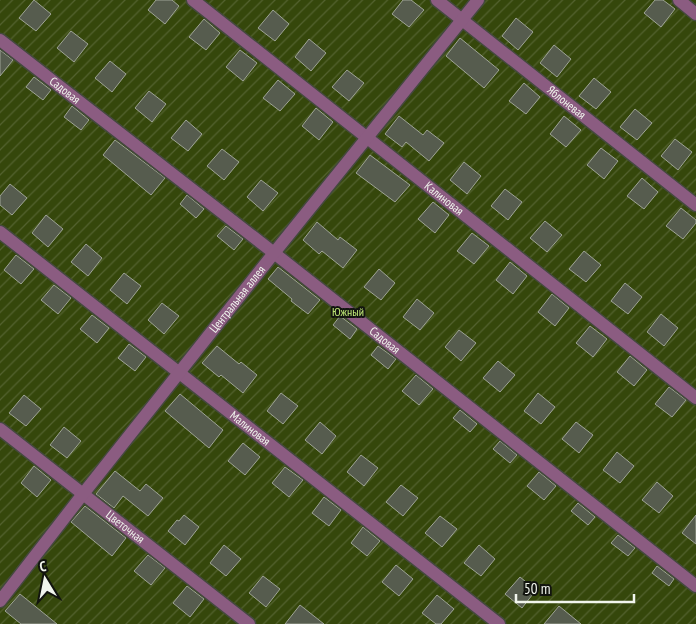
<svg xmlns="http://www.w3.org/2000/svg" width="696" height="624" font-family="'PT Sans Narrow',sans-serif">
<defs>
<pattern id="garden-furrows" width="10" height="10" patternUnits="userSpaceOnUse" patternTransform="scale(1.25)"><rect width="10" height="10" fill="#35470b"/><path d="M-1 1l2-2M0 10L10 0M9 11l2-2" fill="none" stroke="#53622f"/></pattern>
</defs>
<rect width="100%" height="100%" fill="#282d21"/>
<path fill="url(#garden-furrows)" d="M0,0H696V624H0Z"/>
<path fill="#565c4e" stroke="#9ea495" d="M34,0L51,14L36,31L19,18Z
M156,0H172L179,6L165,24L148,10Z
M403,0H411L424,10L409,27L392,14Z
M655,0H663L675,9L661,27L644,13Z
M273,10L289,24L275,41L258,28Z
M516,18L533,32L518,50L502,36Z
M204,19L220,33L206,50L189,37Z
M71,31L88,44L74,62L57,48Z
M460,38L499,70L484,88L446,56Z
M309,39L326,53L311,71L295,57Z
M554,45L571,59L557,77L540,63Z
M0,50L13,60L0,76Z
M240,50L257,63L243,81L226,67Z
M110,61L126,74L112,92L95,78Z
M347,70L364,83L349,101L332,87Z
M34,77L51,90L43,100L26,87Z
M594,78L611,92L596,109L579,96Z
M278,80L295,94L280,111L263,98Z
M524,83L540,97L526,114L509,101Z
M149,91L166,104L152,122L135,108Z
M72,106L89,120L81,130L64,117Z
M316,108L333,122L319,140L302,126Z
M635,109L652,123L637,140L620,127Z
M399,116L423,135L427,130L444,143L429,161L406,142L402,147L385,134Z
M564,116L581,130L566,147L550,134Z
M186,120L202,134L188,151L171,138Z
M675,139L692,152L678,170L661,156Z
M115,140L165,178L151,195L103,155Z
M601,148L618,161L604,179L587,165Z
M222,149L239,162L224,180L207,166Z
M370,155L410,185L395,202L356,173Z
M464,162L481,176L467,194L450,180Z
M642,178L658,192L644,209L627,196Z
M261,180L278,193L263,211L247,197Z
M10,184L27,198L12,215L0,205V196Z
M505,189L522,202L508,220L491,206Z
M187,195L204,209L196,218L180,204Z
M433,202L449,215L435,233L418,219Z
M681,208L696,220V223L683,239L666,226Z
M46,215L63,229L48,247L32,233Z
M545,221L562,235L547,252L530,238Z
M317,222L338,240L340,237L357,250L343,268L322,251L319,254L303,240Z
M226,226L243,239L234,250L217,236Z
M472,233L489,246L474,264L457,251Z
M86,244L102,258L88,276L71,262Z
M584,251L601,265L586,282L569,269Z
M16,255L34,269L21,284L4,270Z
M510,262L527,276L513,294L496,280Z
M278,267L320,300L308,314L291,301L292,299L268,279Z
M379,269L395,283L381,300L364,287Z
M124,273L141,286L127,304L110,290Z
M625,283L642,297L628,314L611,301Z
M54,285L71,298L58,314L41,300Z
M552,294L569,308L555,326L538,312Z
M417,299L434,313L420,330L403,317Z
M162,303L179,316L164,334L148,320Z
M661,314L678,328L664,346L647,332Z
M92,315L109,328L97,343L80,329Z
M340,316L357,329L350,339L333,325Z
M590,326L607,339L593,357L576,343Z
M459,330L476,343L461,361L445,347Z
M129,344L146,357L135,371L118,358Z
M217,346L239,364L241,362L257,375L243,393L221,375L219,377L202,363Z
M378,346L396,359L388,369L371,355Z
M630,356L647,370L634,386L617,372Z
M498,361L515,375L500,392L483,378Z
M416,375L433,389L419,405L402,391Z
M669,387L686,400L672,417L655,404Z
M281,393L298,406L283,424L267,411Z
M538,393L555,407L541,424L524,411Z
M180,394L223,430L209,448L165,411Z
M24,395L41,409L26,426L9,413Z
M460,410L477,424L470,432L453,418Z
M320,422L336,436L322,454L305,440Z
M576,422L593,435L579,453L562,439Z
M64,427L81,441L67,458L50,445Z
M500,441L517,455L510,463L493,449Z
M243,443L260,457L245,475L228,461Z
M617,452L634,466L620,483L603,470Z
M361,455L378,468L364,486L347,472Z
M34,466L51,480L37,497L21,483Z
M285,467L303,480L289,497L272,483Z
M115,471L140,491L146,484L163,498L148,516L123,496L114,508L96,494Z
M539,472L556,486L544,500L527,486Z
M657,482L673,496L659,513L642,500Z
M401,485L418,498L403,516L386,502Z
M324,497L341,510L329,526L312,513Z
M578,503L595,517L588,525L571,511Z
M85,506L126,538L112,556L71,522Z
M184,515L199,527L185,545L168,531L177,520L179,521Z
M696,515V544L682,533Z
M440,516L457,529L442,547L425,533Z
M363,527L380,541L367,556L351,543Z
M618,535L635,548L628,556L611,543Z
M224,545L241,559L226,576L210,563Z
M479,545L495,559L481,576L464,563Z
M148,555L165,568L151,585L134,571Z
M396,565L413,579L399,596L382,582Z
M657,566L674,579L669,586L652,573Z
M263,576L280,589L266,607L249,593Z
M520,577L536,590L522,608L505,594Z
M187,586L204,599L190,617L173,603Z
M20,594L57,624H21L5,611Z
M437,595L454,609L441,624H436L422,613Z
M300,605L324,624H285Z
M559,606L581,624H544Z"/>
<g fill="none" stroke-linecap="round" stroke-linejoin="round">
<g stroke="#44493e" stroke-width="15">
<g id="minor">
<path id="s1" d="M193,0L696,398"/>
<path id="s2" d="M437,0L696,205"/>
<path d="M679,0L696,14"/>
<path id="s3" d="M0,40L274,253L696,586"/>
<path id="s4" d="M0,232L499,624"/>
<path id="s5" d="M0,429L249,624"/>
<path id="s6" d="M0,601L83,494L274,253L478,0"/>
</g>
</g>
<use href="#minor" stroke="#8b5c81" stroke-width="12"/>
</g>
<g text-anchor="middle" stroke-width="4" stroke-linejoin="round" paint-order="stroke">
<g font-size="12" fill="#f1f5ed" stroke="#12140f">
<text dy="4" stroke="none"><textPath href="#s3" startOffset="82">Садовая</textPath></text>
<text dy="4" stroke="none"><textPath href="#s2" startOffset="165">Яблоневая</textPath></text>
<text dy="4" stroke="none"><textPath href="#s1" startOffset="320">Калиновая</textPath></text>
<text dy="4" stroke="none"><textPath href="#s6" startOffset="384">Центральная аллея</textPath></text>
<text dy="4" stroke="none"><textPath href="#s3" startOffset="488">Садовая</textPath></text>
<text dy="4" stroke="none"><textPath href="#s4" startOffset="318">Малиновая</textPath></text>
<text dy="4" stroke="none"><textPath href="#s5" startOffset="159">Цветочная</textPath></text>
</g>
<g font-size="12" fill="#c0e977" stroke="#12140f">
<text x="348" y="316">Южный</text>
</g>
</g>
<g transform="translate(45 579) rotate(350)" stroke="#12140f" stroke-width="4" paint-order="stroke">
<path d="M0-4L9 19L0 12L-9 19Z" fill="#f1f5ed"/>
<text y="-8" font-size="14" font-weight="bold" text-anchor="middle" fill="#f1f5ed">С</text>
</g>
<path d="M516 594v8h118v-8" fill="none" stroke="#f1f5ed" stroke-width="2.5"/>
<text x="524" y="594" font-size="15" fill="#f1f5ed" stroke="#12140f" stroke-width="4" paint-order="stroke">50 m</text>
</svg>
